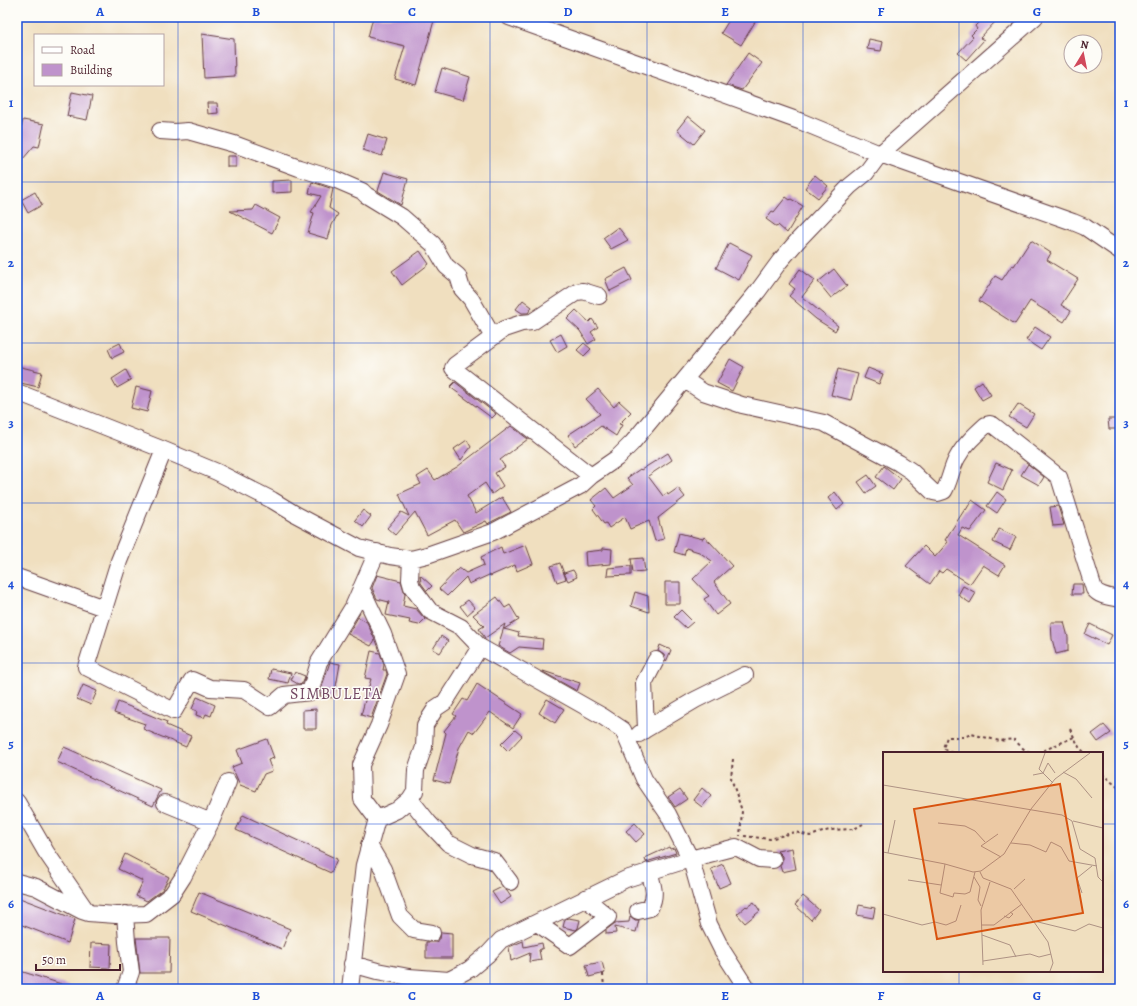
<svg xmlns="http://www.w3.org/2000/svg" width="1137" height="1006" font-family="Alegreya,serif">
<rect width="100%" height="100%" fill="#fdfcf7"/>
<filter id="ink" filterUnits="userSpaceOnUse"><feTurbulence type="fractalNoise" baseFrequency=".025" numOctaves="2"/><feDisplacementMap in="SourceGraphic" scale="8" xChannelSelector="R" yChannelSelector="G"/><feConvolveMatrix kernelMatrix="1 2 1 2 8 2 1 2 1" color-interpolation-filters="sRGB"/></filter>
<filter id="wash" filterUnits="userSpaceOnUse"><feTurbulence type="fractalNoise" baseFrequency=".012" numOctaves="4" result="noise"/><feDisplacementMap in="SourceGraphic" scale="16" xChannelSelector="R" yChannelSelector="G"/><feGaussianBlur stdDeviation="0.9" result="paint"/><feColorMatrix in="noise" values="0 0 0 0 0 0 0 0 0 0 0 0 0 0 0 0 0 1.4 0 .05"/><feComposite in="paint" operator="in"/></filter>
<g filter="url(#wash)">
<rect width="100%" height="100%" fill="#f0dfbf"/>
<g id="blocks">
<path fill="#bf93cc" d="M373,17H435L416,85L395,79L405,46L368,37Z
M731,17H758L741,45L721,33Z
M984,17L987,19L991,17L996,21L980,38L984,40L966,60L958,53L973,37L971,35L977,29L975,26Z
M202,34L234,39L235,76L204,78Z
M869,39L883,42L881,51L867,49Z
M748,53L762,63L742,90L726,85Z
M442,68L470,77L463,100L435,92Z
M72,92L92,96L87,120L67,116Z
M207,103H217L218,113L208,114Z
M688,116L705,130L694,144L677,130Z
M23,120L44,124L39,147L34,146L17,166V146Z
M368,134L387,140L382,156L363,150Z
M227,156H236V167H227Z
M384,172L408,179L401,205L378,191Z
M815,175L828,186L818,198L805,188Z
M292,180V192L272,193V181Z
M312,182L333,189L329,208L338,214L332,225L328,239L308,233L314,213L311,212L321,196L309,193Z
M35,192L42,205L28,213L21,200Z
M786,197L790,200L791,199L803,206L787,233L778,225L777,227L766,219L772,211L774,212Z
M256,205L280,218L272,233L230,211L253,210Z
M618,227L628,240L611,249L603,238Z
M1031,240L1051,253L1047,260L1078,279L1061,305L1071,311L1064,322L1030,301L1015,324L979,301L995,276L1002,280L1012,265L1014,266Z
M729,243L752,255L739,280L716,268Z
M420,251L429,264L402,285L392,271Z
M626,268L632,280L610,291L605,279Z
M800,269L815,280L802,297L838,326L835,331L816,319L789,296L795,289L789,284Z
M834,269L847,286L831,298L818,282Z
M523,300L532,307L528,313H522L516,309Z
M576,310L589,322L592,319L598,327L591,332L596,339L588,344L580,331L567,319Z
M1035,327L1050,337L1041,350L1026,340Z
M561,334L567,346L557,352L550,340Z
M120,343L124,352L112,358L108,349Z
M584,343L591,349L584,356L577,350Z
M730,359L744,367L732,391L717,383Z
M17,366L42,372L38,387L21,383V381L17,380Z
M868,368L883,374L879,384L864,378Z
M838,369L858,374L851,400L831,395Z
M126,370L131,380L117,388L112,379Z
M982,381L991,395L982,400L974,387Z
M455,382L496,414L492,418L450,387Z
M136,387L152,391L147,412L131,408Z
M598,389L614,407L619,401L631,412L619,424L622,425L616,436L601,426L575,446L568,435L600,414L586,399Z
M1018,404L1034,414L1026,427L1009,417Z
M1108,419H1117V429H1109Z
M511,426L528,439L500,460L505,467L495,473L503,486L492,494L485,483L467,496L476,513L502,497L511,512L489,523L488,524L486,521L463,532L455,520L427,535L415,512L395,535L387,528L401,512L409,516L399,494L421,484L417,477L428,470L435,480L457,467Z
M467,440L471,447L461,460L454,449Z
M668,453L672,460L648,476L663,496L667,493L668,495L678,488L685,497L658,518L664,539L655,541L649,521L630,529L625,517L609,528L606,523L604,524L593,509L596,506L591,500L606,488L614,498L633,485L627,478L640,469L641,470Z
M996,463L1012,470L1003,490L987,482Z
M1028,464L1044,477L1039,485L1021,475Z
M884,466L901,479L893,490L876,477Z
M868,475L876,486L866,493L858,482Z
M835,492L844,504L837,510L828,498Z
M997,492L1006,499L997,513L987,506Z
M972,500L986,510L970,531L962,528L958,535L1005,565L999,575L983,565L970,584L946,569L942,573L939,571L930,584L906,566L924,546L935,557L948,542L945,540L965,509L966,510Z
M1058,506L1064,525L1053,526L1050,507Z
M363,510L371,516L363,527L355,520Z
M999,529L1016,537L1010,550L993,542Z
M679,533L703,539L704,537L710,542L732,566L714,582L730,604L716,615L704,599L709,596L693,579L712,561L699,552L686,548L684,555L674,552Z
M526,545L533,564L517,571L515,565L490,576L489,575L469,584L466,577L447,596L439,589L459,568L466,573L484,565L481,557L501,547L503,554Z
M603,548L612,549L611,564L586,566L585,552L603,550Z
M643,558L645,571L633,572L631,559Z
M560,563L566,579L557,582L551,566Z
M631,566V575L607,576L608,568Z
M573,570L577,577L568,581L564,573Z
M377,575L401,581L405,594L403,606L416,609L425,619L419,625L409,623L410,620L386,615L389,602L377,599L372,588Z
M420,575L432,586L427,591L421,583Z
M665,582H680V604H665Z
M1073,584H1082L1083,594H1072Z
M963,586L976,593L970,603L958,595Z
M635,592L648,596L649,612L631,606Z
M497,597L505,608L510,605L519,620L504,629L519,633L518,636L543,639L542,649L519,647L510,653L498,646L505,624L485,638L479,629L484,626L473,615Z
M468,600L475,608L467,615L460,606Z
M681,610L693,622L686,628L674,617Z
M358,617L367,622L374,638L375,640L371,646L348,634Z
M1051,622H1064L1068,637V651L1056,654L1052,639Z
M1090,624L1112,635L1107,645L1085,634Z
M441,636L448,641L440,653L433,649Z
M660,645L671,650L666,662L664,655L658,651Z
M371,651L380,653L384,665L383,670H386L387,674L371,718L361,715L371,679L365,678Z
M330,662L340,664L334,698L320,696L323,683Z
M271,669L291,673L288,683L269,679Z
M543,671L580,683L577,691L543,672Z
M295,672L305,676L303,683L298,684L291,680Z
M477,684L522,714L513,728L490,712L474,733L469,730L459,748L449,784L434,780L446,733L444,731L456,716L453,714L463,699L467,701Z
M83,685L97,691L91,705L77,699Z
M197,697L215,705L211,716L206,714L204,718L196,715L197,711L192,709Z
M547,699L564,709L555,723L539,713Z
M118,702L167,722L166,725L191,736L186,747L143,729L145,724L114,713Z
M316,709V729H303V710Z
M1104,725L1111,733L1098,742L1092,734Z
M515,730L522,736L508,751L501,744Z
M267,739L274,758L268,760L272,771L264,774L256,791L240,785L232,767L242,763L237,750Z
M64,747L161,790L153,806L57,762Z
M702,788L711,796L702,807L693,800Z
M680,789L687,799L675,807L668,797Z
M243,815L337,859L331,873L236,830Z
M635,823L645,834L636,842L626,831Z
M669,847L670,849L674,848L676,853L646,862L645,858Z
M792,848L796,869L782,872L780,866L782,861V856L777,851Z
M125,854L169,877L163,889L147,901L136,896L143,881L118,869Z
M723,864L731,883L719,888L711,869Z
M502,887L507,891L511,897L500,904L492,892Z
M199,892L290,929L282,949L191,911Z
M803,896L819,910L811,920L795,905Z
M17,897L75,919L68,943L17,923Z
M754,902L760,911L745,923L737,914L746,906L747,907Z
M859,905L875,908L873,918L857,915Z
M630,916L635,920H639L636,932L615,927L616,933L606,934V930L615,923L629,922Z
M568,918L580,920L578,928L576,930L563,927L565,919Z
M441,932L452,933V958H426V942H436L440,939Z
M136,938H170L169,973H140Z
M523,941L524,947L542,943L543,948L539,950L541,960L529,962L530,953L511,961L509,947Z
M91,943L111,944L110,968L90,967Z
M602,962L605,973L589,977L586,965Z
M17,970L71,987V989H17Z"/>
</g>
</g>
<g filter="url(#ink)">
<use href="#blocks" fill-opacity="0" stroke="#633c41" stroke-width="1"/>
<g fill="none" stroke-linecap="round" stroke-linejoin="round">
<g stroke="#633c41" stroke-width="18">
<path id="minor" d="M509,17L802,122L880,154L1073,222L1085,227L1120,251
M160,131L175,132L188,131L234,144L299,168L334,179L362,191L366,195L402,217L433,244L446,266L458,276L462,289L471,299L493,337
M685,380L703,392L742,405L824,423L899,463L911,471L933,492L938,493L944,491C950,481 951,469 957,458C964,445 975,435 986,425L990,424L993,425L1059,477L1094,589C1100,597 1111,597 1120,599
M17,392L164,450L217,472L272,500L295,514L359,548L390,556L411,559L427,555L493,532L580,486L591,476L617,458L632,443L758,291L780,261L800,238L850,186L866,173L880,154L1035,17
M164,450L119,561L86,667L174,711L192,680L210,688L244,690L270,707L284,695L310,692L319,662L353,607L377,552
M591,476L454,369L453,368L455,365L504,329L522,323L532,322L577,292L583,291L599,296
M411,559L410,580L412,587L430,611L461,627L480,647L602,716L623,730L644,779L668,814L691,860L709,924L722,950L747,989
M17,577L104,608
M361,588L383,634L397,674L379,725L361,765L362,799L377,819
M646,729L695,700L745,675
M639,734L646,729L644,683L656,660
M410,799L429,823L448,843L472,855L494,861L510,882
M17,802L46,852L88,913
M165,803L211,822
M369,845L383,869L400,916L414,930L432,933
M17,882L36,887L82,911L88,913L116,915L146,914L172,894L183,877L211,822L228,782
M638,911L650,908C657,894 653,886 649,871
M537,923L570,946L608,917L585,898
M352,964L377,971L409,977L449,980L470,969L488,954L501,940L626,879L690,859L736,847L759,859L773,860
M125,989L131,972L127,942L125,914
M350,989L364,865L377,819L397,810L410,799L415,791L416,770L424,747L425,725L436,708L445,702L480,647"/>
</g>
<path stroke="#633c41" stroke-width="2" stroke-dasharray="3 3" stroke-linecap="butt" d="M1070,729L1079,747L1085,753
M952,753L943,748L947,737H964L971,734L1000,741L1013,739L1026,751L1037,753
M1038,753L1074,737
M733,759L731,778L742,811L740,836
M1102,774L1120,789
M744,836L770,839L795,832L810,836L829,830L854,829L863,824
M603,974L604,989"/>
<use href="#minor" stroke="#fff" stroke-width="16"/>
</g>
</g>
<path fill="none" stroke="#1d4ed8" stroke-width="1" stroke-opacity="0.55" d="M178,17V989M334,17V989M490,17V989M647,17V989M803,17V989M959,17V753M17,182H1120M17,343H1120M17,503H1120M17,663H1120M17,824H884M1102,824H1120M959,971V989"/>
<g text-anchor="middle" stroke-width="3" stroke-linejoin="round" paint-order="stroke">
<g font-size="16" letter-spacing="1" fill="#734863" stroke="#fdfcf7">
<text x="336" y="699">SIMBULETA</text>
</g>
</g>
<g transform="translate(883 752)">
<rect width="220" height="220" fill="#f0dfbf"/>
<path fill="none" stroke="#ae9284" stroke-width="1" d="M162,1L156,17L170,31M180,20L193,27L209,46M150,23L160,21L165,11L172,21M0,33L179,63L189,69L197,97L212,106L215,125L220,130M190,69L220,76M55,71L82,74L92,79L102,90M115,82L98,94L118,105M128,91L147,93L163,100L168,90L178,95L186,109L214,114M0,100L62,112L90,120L98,119L121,102L148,57L172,27L207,1M5,101L12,68M62,112L57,141L70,145L71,141L82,142L87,140L92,120M97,120L100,126L128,137L137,150L165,190L170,211L167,219M91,125L97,135L95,148L98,154M25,128L58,133M131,137L142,127M199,141L194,126L209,114M0,162L39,173L52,170L63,173L73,169L78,153M121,164L126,166L130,162L127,160M151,169L192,179L206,172L220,176M98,173H111L139,152M99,183L127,193L133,205M100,209L147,202L156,205L168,202M100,213L98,158L107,130"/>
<path fill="#d8530f" fill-opacity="0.15" stroke="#d8530f" stroke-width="2" d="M177,32L200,161L54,187L31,57Z"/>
<rect width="220" height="220" fill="none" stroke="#4a1f2b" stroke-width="2"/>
</g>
<rect width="1137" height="1006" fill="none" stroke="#fdfcf7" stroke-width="44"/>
<rect x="34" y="34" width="130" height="52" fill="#fdfcf7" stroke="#b5a4a5"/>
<rect x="42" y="47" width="20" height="6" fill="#ffffff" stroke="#b5a4a5"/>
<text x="70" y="54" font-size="12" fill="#4a1f2b">Road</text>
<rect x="42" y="64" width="20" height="12" fill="#bf93cc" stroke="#b5a4a5"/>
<text x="70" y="74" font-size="12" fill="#4a1f2b">Building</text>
<g transform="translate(1083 54) rotate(10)"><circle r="19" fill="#fdfcf7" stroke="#b5a4a5"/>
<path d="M0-3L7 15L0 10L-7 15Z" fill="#d1495b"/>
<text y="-6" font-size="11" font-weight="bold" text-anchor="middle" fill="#4a1f2b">N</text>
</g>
<path d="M36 964v6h84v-6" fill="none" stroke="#4a1f2b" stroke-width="2"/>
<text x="42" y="964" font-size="12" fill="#4a1f2b" stroke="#fdfcf7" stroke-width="3" paint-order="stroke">50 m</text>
<rect x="22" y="22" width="1093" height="962" fill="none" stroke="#1d4ed8" stroke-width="1.5"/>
<g font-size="13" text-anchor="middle" font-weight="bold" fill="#1d4ed8">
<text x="100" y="16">A</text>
<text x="256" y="16">B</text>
<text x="412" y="16">C</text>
<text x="568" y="16">D</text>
<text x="725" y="16">E</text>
<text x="881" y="16">F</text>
<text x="1037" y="16">G</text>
<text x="11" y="107">1</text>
<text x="1126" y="107">1</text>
<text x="11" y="267">2</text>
<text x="1126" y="267">2</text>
<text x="11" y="427">3</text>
<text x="1126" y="427">3</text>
<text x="11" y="588">4</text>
<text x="1126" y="588">4</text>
<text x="11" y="748">5</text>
<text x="1126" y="748">5</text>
<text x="11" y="908">6</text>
<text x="1126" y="908">6</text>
<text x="100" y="1000">A</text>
<text x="256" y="1000">B</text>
<text x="412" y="1000">C</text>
<text x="568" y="1000">D</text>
<text x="725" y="1000">E</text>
<text x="881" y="1000">F</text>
<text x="1037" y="1000">G</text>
</g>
</svg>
